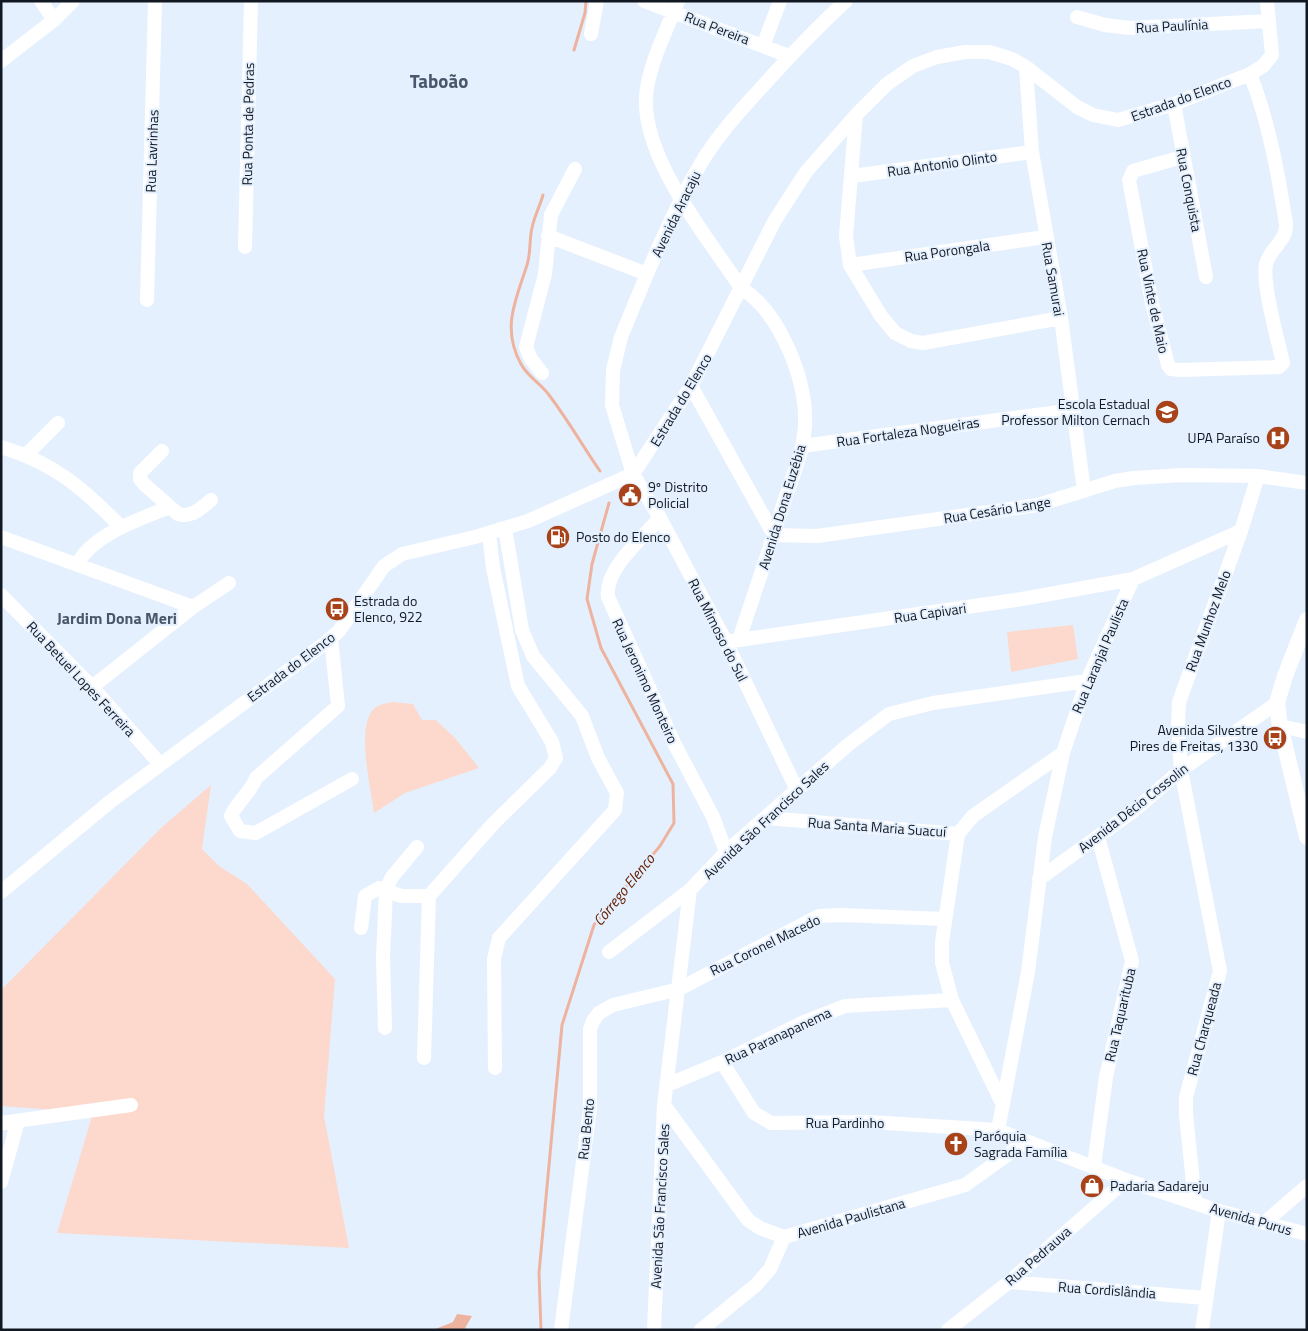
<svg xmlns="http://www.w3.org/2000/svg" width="1308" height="1331" font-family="'Titillium Web',sans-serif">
<rect width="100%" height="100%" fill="#e5f0ff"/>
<path fill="#fcd9cc" d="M1073,625L1078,659L1011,672L1007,632Z
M393,702L413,704L422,720H436L456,739L479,768L405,793L374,813C371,789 355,723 375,708C380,704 388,703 393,702Z
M211,785L202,849L219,866L247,884L335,979L324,1116L349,1248L57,1233L93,1113L1,1106V990L162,827Z"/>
<path fill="#edb39e" d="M457,1314L472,1316L464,1330H433L453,1322Z"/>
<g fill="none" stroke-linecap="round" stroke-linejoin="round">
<path stroke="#edb39e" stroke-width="3" d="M574,50L585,13L586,1
M543,195C540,206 534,217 532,228C529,240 531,253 527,265C516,300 501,328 521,364C527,376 541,384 549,395C568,420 582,445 600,471
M541,1330L539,1273L562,1025L594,925L660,846L674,823L673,784L601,648L587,599L592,564L609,503"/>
<path stroke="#fff" stroke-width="14" d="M41,1L54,20
M644,1L789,56
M678,1C667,29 652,58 647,88C636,152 707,236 741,288C780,312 807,380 805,425C804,451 792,477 784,502C770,548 754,594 739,640
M1077,17L1105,25L1130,28L1269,21
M591,34L597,1
M763,46L780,1
M1,61L54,20L73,1
M1026,67L1032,152L1061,318L1084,491
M1174,104L1206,277
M856,115L846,236L850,265L881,316L895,333L911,341L923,343L1061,318
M1182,157L1133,171L1129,180L1152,303L1168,365L1171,369L1180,370L1279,367L1283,363C1278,340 1262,285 1266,264C1270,248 1287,241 1286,224C1278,173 1269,122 1250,74
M852,176L1032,152
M548,236L647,274
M245,247L251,1
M850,265L1045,237
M147,300L155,1
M542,373L531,359L526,347L545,274L551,215L575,169
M691,386L774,535L817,536L1038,505L1115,481L1134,478L1183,475L1258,476L1307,483
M802,446L1074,410
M1,447C54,463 83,488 121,527
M162,451L140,473V479L144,484L178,514C192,518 201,508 211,500
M26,455L58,423
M660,518C642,538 604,570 608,597L674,743L713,817L726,852
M1,537L193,607
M77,565C91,535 140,519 170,507
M1,595L92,687L160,764
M331,638L338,706L256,778C251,792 237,802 231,816L240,831L256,833L352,779
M732,641L1022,599L1133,579L1241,531
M92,687L193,607L229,583
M1280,726L1307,732
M797,790L726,642L660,518L633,474L612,405L613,370L621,337C645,279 668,219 700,165C716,137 739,112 761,88C788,58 816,28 846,1
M767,818L958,834
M1039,879L1136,809L1181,770L1277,703
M1,892L111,801L324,644L339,631L384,566L402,554L475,537L528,521L633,474L691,386L775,220L806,172L856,115L887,84L913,66L937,57L965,52H989L1012,59L1026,67L1077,107L1093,115L1118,120L1174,104L1250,74L1263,66L1272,55L1267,1
M361,928L365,896L379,888L386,890L392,877L417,847
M609,952L690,890
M385,1028L383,957L386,890L401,896H429L493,824L550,768L556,758L552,742L518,686L493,568L489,533
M424,1058L429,896
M722,1062L754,1113L771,1123L870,1122L998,1130L1126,1180L1219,1211L1307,1234
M495,1068L494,959L499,938L615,810L617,793L598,758L582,716L533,656L522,630L505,528
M667,1085L722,1062L804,1022L845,1006L952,1000
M664,1105L748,1220L760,1228L784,1237L965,1185L1025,1142
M1003,1105L952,1000L942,963V942L958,834L973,816L1063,753
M1,1123L131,1105
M998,1130L1028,972L1045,837L1063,753L1087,681L1133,579
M1094,1166L1106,1077L1132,961L1098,837
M1,1182L18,1121
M1195,1202L1186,1115V1097L1220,971L1181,770L1178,724L1179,702L1241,531L1258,476
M1264,1223L1307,1186
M1009,1282L1205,1298
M561,1330L590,1108V1029L593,1021L599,1013L613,1005L679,989L819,916L841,915L945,919
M654,1330L664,1105L690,890L726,852L849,744L889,714L933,703L1087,681
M701,1330L756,1285L770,1269L784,1237
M948,1330L1009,1282L1126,1180
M1202,1330L1219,1211"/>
<path stroke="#fff" stroke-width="16" d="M1307,620L1285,676L1277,703L1280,726L1307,837"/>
</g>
<defs>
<g id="school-disc" transform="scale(1.25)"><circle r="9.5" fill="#a84219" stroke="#e5f0ff"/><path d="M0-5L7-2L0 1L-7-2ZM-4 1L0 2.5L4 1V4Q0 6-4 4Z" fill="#fff"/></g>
<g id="hospital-disc" transform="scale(1.25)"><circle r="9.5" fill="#a84219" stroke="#e5f0ff"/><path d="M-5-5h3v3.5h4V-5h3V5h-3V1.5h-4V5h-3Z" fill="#fff"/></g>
<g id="civic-disc" transform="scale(1.25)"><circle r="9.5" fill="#a84219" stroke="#e5f0ff"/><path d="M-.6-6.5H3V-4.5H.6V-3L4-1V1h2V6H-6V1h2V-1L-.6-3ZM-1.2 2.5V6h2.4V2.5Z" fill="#fff"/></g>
<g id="fuel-disc" transform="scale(1.25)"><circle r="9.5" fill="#a84219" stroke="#e5f0ff"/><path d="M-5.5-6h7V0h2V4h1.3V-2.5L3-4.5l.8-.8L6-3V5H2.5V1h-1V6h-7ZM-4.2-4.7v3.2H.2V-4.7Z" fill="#fff"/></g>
<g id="bus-disc" transform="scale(1.25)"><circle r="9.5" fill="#a84219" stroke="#e5f0ff"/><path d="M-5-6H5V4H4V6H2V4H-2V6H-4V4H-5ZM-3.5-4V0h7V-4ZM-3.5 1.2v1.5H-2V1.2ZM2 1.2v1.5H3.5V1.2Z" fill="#fff"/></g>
<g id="church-disc" transform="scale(1.25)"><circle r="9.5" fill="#a84219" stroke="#e5f0ff"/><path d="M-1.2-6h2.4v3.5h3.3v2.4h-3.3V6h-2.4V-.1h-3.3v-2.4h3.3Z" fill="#fff"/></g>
<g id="shop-disc" transform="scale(1.25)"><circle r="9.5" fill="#a84219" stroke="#e5f0ff"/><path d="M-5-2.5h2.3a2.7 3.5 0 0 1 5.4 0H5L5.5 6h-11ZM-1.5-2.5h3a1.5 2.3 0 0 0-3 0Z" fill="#fff"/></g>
</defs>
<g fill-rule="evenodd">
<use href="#school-disc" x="1167" y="412"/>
<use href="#hospital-disc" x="1278" y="438"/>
<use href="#civic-disc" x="630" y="495"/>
<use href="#fuel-disc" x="558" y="537"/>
<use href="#bus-disc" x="337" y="609"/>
<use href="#bus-disc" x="1275" y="738"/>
<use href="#church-disc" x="956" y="1144"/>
<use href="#shop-disc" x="1092" y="1186"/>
</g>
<g text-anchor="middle" stroke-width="4" stroke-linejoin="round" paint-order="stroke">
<g font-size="14" fill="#121821" stroke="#e5f0ff">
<text transform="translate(1172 26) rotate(-3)" y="5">Rua Paulínia</text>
<text transform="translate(717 28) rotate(21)" y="5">Rua Pereira</text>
<text transform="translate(1181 99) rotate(-20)" y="5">Estrada do Elenco</text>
<text transform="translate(248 124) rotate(-89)" y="5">Rua Ponta de Pedras</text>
<text transform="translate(152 151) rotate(-88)" y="5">Rua Lavrinhas</text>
<text transform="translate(942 164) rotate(-8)" y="5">Rua Antonio Olinto</text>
<text transform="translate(1189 190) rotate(79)" y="5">Rua Conquista</text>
<text transform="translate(676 214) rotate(-64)" y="5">Avenida Aracaju</text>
<text transform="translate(947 251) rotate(-8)" y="5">Rua Porongala</text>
<text transform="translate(1053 279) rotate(80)" y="5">Rua Samurai</text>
<text transform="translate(1153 301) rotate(78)" y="5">Rua Vinte de Maio</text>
<text transform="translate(681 400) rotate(-59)" y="5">Estrada do Elenco</text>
<text transform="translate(908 432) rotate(-8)" y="5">Rua Fortaleza Nogueiras</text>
<text transform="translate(782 507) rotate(-73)" y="5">Avenida Dona Euzébia</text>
<text transform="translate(997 510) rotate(-9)" y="5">Rua Cesário Lange</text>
<text transform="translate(930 613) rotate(-8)" y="5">Rua Capivari</text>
<text transform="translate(1208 621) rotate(-70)" y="5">Rua Munhoz Melo</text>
<text transform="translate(718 630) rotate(63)" y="5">Rua Mimoso do Sul</text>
<text transform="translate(1100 656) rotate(-67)" y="5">Rua Laranjal Paulista</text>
<text transform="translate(291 667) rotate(-37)" y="5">Estrada do Elenco</text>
<text transform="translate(81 679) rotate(47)" y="5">Rua Betuel Lopes Ferreira</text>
<text transform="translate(645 681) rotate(65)" y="5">Rua Jeronimo Monteiro</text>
<text transform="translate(1133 808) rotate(-38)" y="5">Avenida Décio Cossolin</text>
<text transform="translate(766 820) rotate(-43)" y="5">Avenida São Francisco Sales</text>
<text transform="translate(877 827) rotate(4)" y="5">Rua Santa Maria Suacuí</text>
<text transform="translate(765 945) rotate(-26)" y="5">Rua Coronel Macedo</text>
<text transform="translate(1120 1015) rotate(-77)" y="5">Rua Taquarituba</text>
<text transform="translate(1204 1029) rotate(-75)" y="5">Rua Charqueada</text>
<text transform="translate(778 1036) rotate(-25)" y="5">Rua Paranapanema</text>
<text x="845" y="1128">Rua Pardinho</text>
<text transform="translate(586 1129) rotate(-84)" y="5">Rua Bento</text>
<text transform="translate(660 1206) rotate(-87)" y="5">Avenida São Francisco Sales</text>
<text transform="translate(851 1218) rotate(-16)" y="5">Avenida Paulistana</text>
<text transform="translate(1251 1219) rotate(16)" y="5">Avenida Purus</text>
<text transform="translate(1038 1256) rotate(-41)" y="5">Rua Pedrauva</text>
<text transform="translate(1107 1290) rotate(4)" y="5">Rua Cordislândia</text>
</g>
<g font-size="14" fill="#121821" stroke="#e5f0ff" text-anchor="start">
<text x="1150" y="409" text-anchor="end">Escola Estadual<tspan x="1150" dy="16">Professor Milton Cernach</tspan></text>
<text x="1260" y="443" text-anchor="end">UPA Paraíso</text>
<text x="648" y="492">9º Distrito<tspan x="648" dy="16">Policial</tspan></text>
<text x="576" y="542">Posto do Elenco</text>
<text x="354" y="606">Estrada do<tspan x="354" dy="16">Elenco, 922</tspan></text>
<text x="1258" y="735" text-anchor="end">Avenida Silvestre<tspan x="1258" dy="16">Pires de Freitas, 1330</tspan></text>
<text x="974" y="1141">Paróquia<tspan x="974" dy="16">Sagrada Família</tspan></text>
<text x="1110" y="1191">Padaria Sadareju</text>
</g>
<g font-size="15" font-style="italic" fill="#642103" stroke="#e5f0ff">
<text transform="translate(624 890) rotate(-51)" y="5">Córrego Elenco</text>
</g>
<g font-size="16" font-weight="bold" fill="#49576c" stroke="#e5f0ff">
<text x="117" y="624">Jardim Dona Meri</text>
</g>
<g font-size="19" font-weight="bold" fill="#49576c" stroke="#e5f0ff">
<text x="439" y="88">Taboão</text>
</g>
</g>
<rect width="1308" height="1331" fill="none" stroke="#121821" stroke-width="5"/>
</svg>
